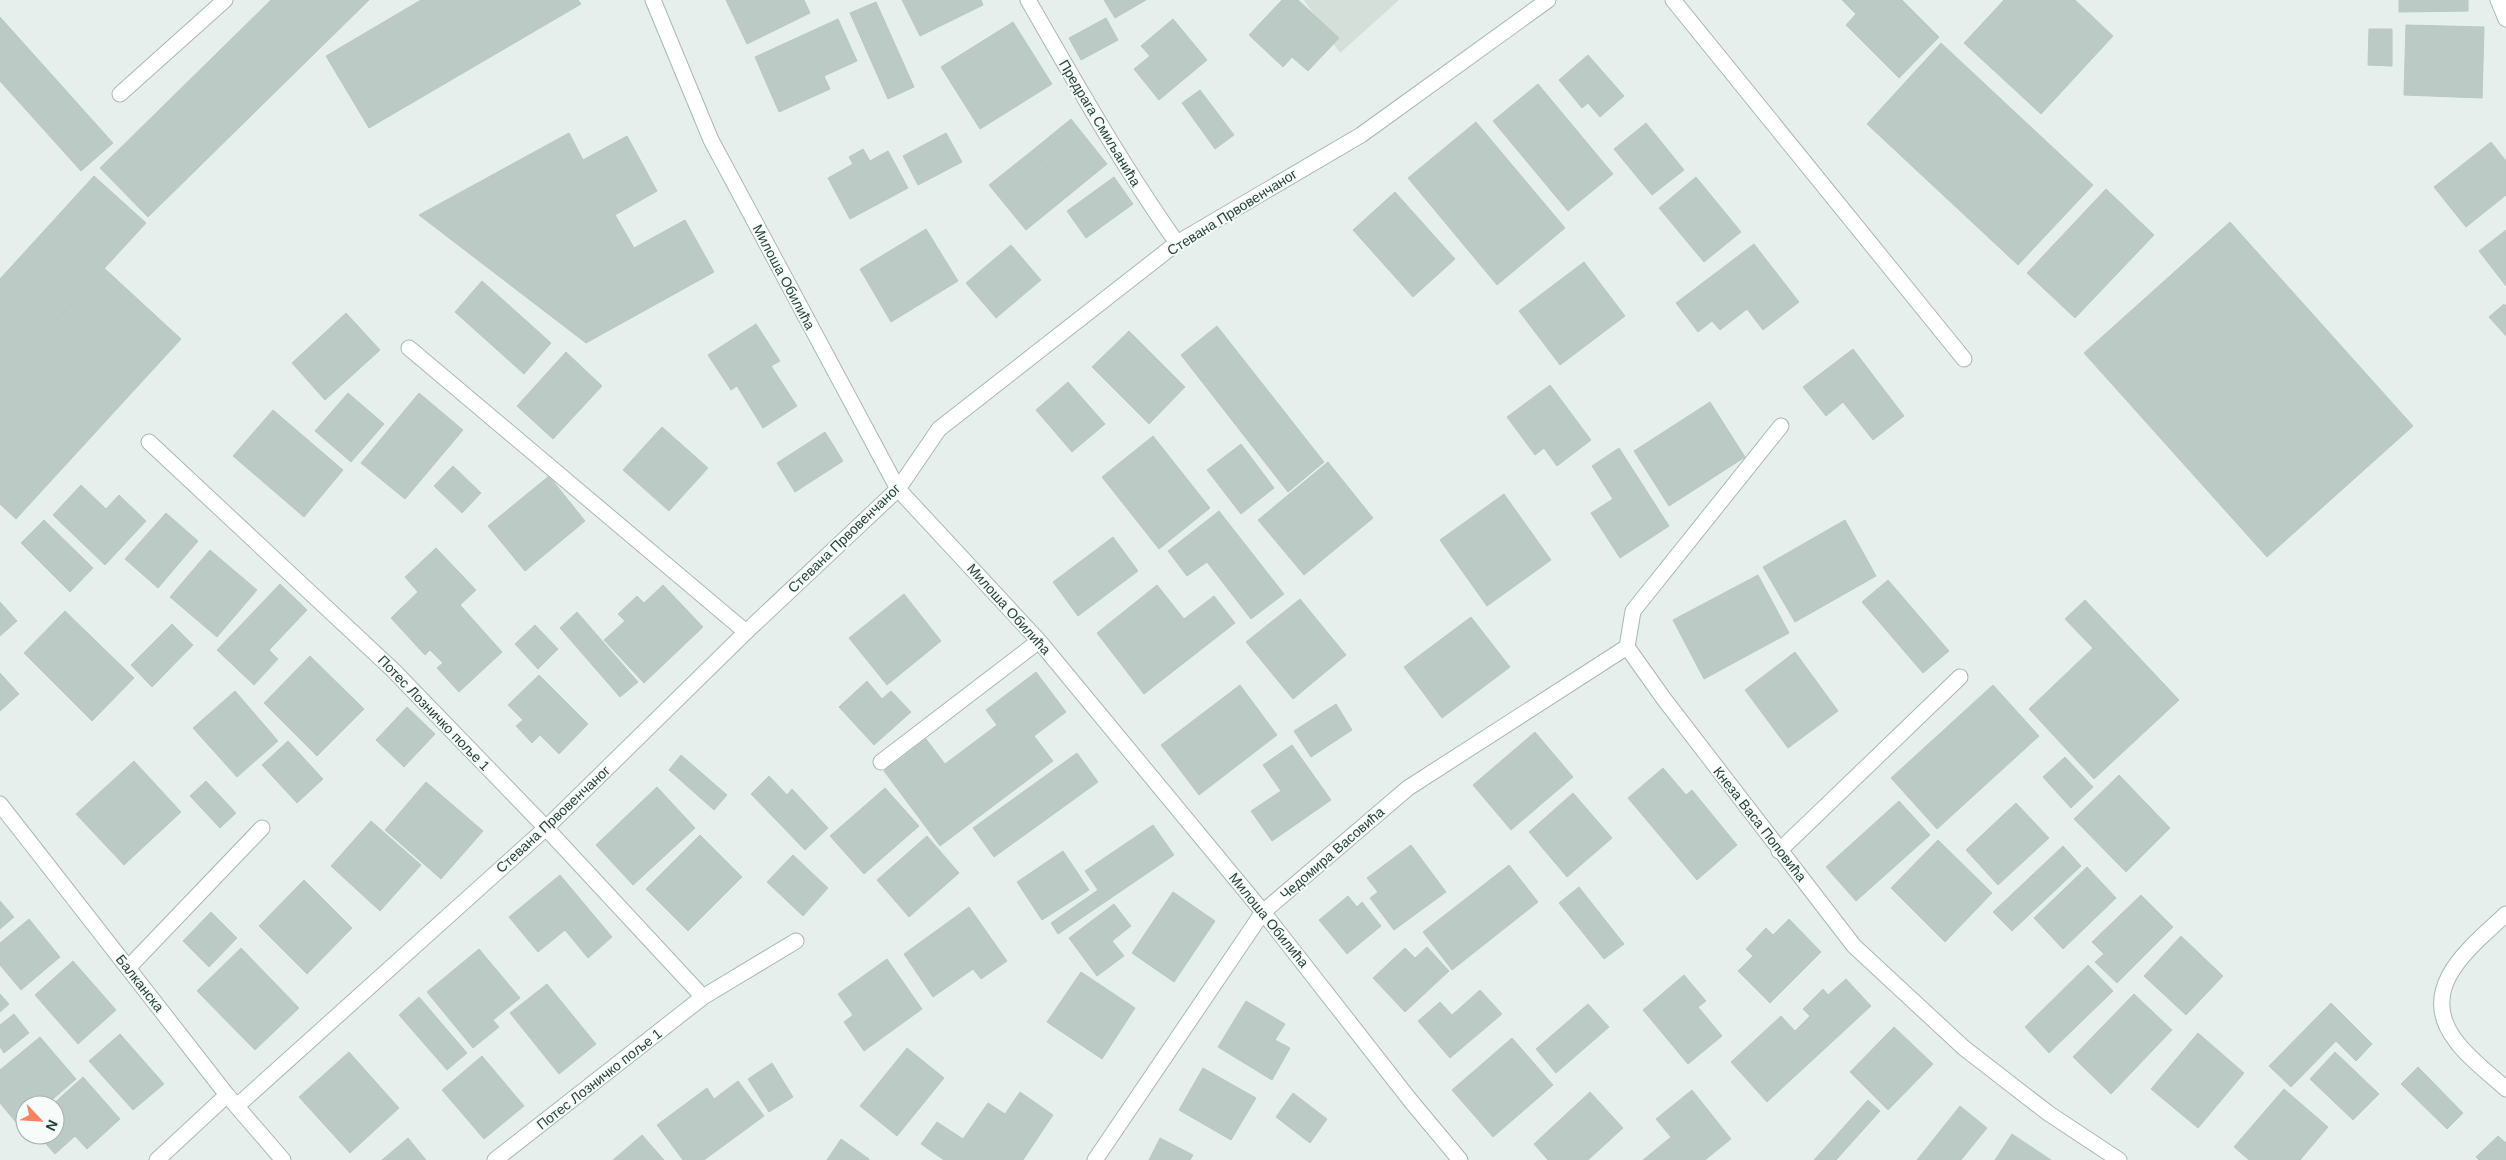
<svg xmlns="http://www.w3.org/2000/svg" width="2506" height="1160" font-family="Arial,sans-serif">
<rect width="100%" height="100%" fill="#e6efeb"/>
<path fill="#d4dfda" d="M1304,0H1399L1340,53Z"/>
<path fill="#bbcac4" stroke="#b8c9c2" d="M271,0H369L148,217L100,168Z
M421,0H578L581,4L369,128L326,56Z
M726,0H804L810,13L747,44Z
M902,0H981L983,5L920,36Z
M1104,0H1146L1115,18Z
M1282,0H1298L1339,38L1308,71L1292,57L1283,67L1249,35Z
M1842,0H1902L1939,37L1899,78L1846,25L1856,14Z
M2004,0H2075L2113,36L2041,114L1964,43Z
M2399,0H2468V11L2399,12Z
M876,2L914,87L888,99L850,13Z
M0,17L113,143L81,171L0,81Z
M1106,18L1118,40L1081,60L1069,38Z
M838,19L857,61L824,76L830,89L779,112L755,57Z
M1173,19L1207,60L1159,100L1134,69L1150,56L1141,46Z
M1013,22L1052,84L980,129L941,67Z
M2406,25L2484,27L2482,98L2404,95Z
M2369,29H2392V66L2368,65Z
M1941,43L2093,185L2018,265L1867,124Z
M1588,55L1624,96L1600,117L1588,103L1582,108L1559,80Z
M1538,84L1613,174L1568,211L1493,121Z
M1200,90L1234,135L1215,149L1182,103Z
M1071,119L1107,164L1069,195L1033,150Z
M1476,122L1565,228L1497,285L1408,178Z
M1646,123L1684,170L1652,195L1614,149Z
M569,133L583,160L627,136L657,191L615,215L634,248L685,220L714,272L586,343L419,215Z
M946,133L962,162L918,185L903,156Z
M2491,142L2506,161V195L2466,227L2434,187Z
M863,149L870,161L888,151L908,188L850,219L828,178L853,164L849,157Z
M1033,150L1069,195L1026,230L989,185Z
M94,176L146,223L0,382V279Z
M1114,177L1133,204L1086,238L1067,211Z
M1696,177L1741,232L1704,262L1659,208Z
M2106,189L2154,235L2075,318L2027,273Z
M1395,192L1455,259L1413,297L1353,230Z
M2230,222L2413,426L2267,557L2084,353Z
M926,229L958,281L891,322L860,269Z
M2506,230V286L2479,251Z
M1754,244L1799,302L1763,330L1747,309L1720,330L1712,321L1698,332L1676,303Z
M1011,245L1041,280L996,318L966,283Z
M1584,262L1625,316L1560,365L1519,311Z
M104,268L181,339L16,519L0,504V382Z
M482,281L551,343L524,374L455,312Z
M2504,304L2506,306V336L2489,317Z
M346,313L380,350L325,400L292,363Z
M756,324L780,361L771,366L797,406L763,428L737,386L731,390L708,355Z
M1217,326L1324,462L1288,492L1181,355Z
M1129,331L1185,387L1149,424L1092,367Z
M1853,349L1904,416L1873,440L1843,402L1826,416L1803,387Z
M566,352L602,386L553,439L517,406Z
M1068,382L1105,424L1072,452L1036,410Z
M1550,385L1591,440L1557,466L1544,448L1535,455L1507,417Z
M348,393L384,424L351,462L315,431Z
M419,393L463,430L405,499L361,463Z
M1710,402L1745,457L1669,506L1634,451Z
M273,410L343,470L304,517L233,456Z
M662,427L708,468L669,511L623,470Z
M825,432L843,461L795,492L777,463Z
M1153,436L1210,508L1159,549L1102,477Z
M1241,444L1274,488L1241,514L1207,470Z
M1619,448L1669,526L1620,558L1591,513L1613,499L1592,466Z
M1328,462L1373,518L1304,575L1258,520Z
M453,466L481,493L462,513L434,486Z
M549,476L585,521L525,571L488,526Z
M81,485L106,509L119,495L146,521L105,565L53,515Z
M1504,494L1551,560L1487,606L1440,540Z
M1219,511L1284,594L1251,619L1207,562L1187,576L1168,551Z
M166,513L198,541L158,588L125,559Z
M44,520L93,568L70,592L21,543Z
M1845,520L1876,576L1795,622L1763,567Z
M1113,537L1138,571L1078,616L1053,582Z
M436,548L476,590L460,605L502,652L459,692L437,668L443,663L430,650L425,655L391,618L418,592L405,577Z
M210,550L257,590L217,637L170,597Z
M1758,575L1789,633L1704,679L1673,620Z
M1888,580L1949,651L1923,673L1862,602Z
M280,584L307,610L269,650L278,659L254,685L217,650Z
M663,585L703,627L644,683L604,640L625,621L618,614L637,596L644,603Z
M1157,585L1184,619L1214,596L1235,623L1144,694L1097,633Z
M904,594L941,641L887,685L849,638Z
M1300,599L1346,655L1293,699L1246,642Z
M2085,600L2179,700L2094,779L2029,709L2093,648L2065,619Z
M0,602L17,621L0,636Z
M65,611L134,678L92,721L24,653Z
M577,612L638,682L620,697L560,628Z
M1471,617L1510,667L1442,718L1404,667Z
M172,624L193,645L152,687L131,665Z
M535,625L558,649L538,669L515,644Z
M1795,652L1838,711L1788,748L1745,690Z
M310,656L364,709L317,756L264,703Z
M1036,672L1066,712L1034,736L1053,761L940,846L884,771L926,739L945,764L997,725L986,710Z
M0,673L19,694L0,711Z
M539,675L588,724L559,754L540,735L532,743L516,726L523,720L508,705Z
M867,681L882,699L891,691L911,712L874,745L839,707Z
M1240,685L1277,735L1199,795L1161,745Z
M1993,685L2039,736L1937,829L1891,778Z
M235,691L278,741L237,777L193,728Z
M1336,704L1352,730L1311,757L1294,731Z
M407,707L435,734L404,767L376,740Z
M1535,732L1573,777L1511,830L1473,785Z
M288,741L323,779L297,803L262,765Z
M1292,745L1331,800L1272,841L1251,811L1281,791L1263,765Z
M1077,753L1098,782L994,857L973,828Z
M681,755L727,795L714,810L669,770Z
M2065,757L2093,787L2071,808L2043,777Z
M134,761L181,812L124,865L76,814Z
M1663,768L1686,795L1692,790L1737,845L1697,880L1628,798Z
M2119,775L2170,828L2126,872L2074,819Z
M769,776L787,795L792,789L828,828L805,850L751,794Z
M206,781L236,813L220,828L190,796Z
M426,782L483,831L441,879L385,830Z
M657,787L695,828L633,885L596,845Z
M885,788L919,826L864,874L830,836Z
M1573,793L1612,838L1567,877L1529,832Z
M1899,801L1930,835L1856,901L1826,867Z
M2016,803L2049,838L1998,885L1966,850Z
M371,821L421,865L380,911L331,866Z
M1153,825L1174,855L1058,934L1051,923L1098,890L1085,871Z
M700,835L742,877L688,931L646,889Z
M927,836L959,873L909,917L877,880Z
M1938,840L1992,893L1945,942L1891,888Z
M1411,845L1446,892L1394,930L1370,898L1378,892L1367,878Z
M2063,846L2081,866L2012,931L1993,912Z
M1063,851L1089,890L1042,920L1017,882Z
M793,855L828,888L803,916L767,882Z
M1509,865L1538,902L1452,970L1423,932Z
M2087,867L2116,898L2063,949L2034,918Z
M560,875L612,937L588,958L565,930L538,952L509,917Z
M304,880L352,928L307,974L259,926Z
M1579,887L1624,944L1604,959L1559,903Z
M1173,892L1215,921L1174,982L1132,953Z
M2141,895L2173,927L2117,983L2095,962L2104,954L2092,942Z
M1348,896L1357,907L1362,902L1381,926L1347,954L1319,920Z
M0,901L14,917L0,929Z
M1114,904L1131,926L1112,941L1124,956L1097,976L1069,938Z
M969,907L1007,961L981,979L973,969L933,997L904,954Z
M211,912L237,938L209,967L183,941Z
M29,919L60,957L21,990L0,965V943Z
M1789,919L1821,952L1770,1003L1738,971L1753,956L1746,949L1766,928L1773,935Z
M2181,936L2223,976L2186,1015L2144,976Z
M1427,947L1449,971L1405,1012L1373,978L1405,948L1415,958Z
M241,948L299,1008L255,1050L197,991Z
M479,949L520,998L493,1020L499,1027L473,1048L427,992Z
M887,959L922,1009L864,1051L844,1022L853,1015L838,994Z
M73,961L116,1010L78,1044L35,995Z
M2088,965L2113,991L2049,1053L2025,1027Z
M1081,972L1135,1008L1102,1059L1047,1022Z
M1684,975L1706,1001L1698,1007L1722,1036L1688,1064L1643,1010Z
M1846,979L1871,1006L1767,1102L1731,1062L1781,1016L1795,1031L1810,1016L1803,1009L1823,989L1828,995Z
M547,984L596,1044L559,1074L510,1013Z
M1480,990L1502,1014L1450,1058L1418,1021L1440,1002L1452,1015Z
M0,994L9,1004L0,1012Z
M2134,994L2172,1030L2111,1094L2073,1057Z
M419,997L467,1053L447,1070L399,1015Z
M1246,1001L1285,1024L1275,1040L1290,1048L1272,1080L1218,1047Z
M2331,1003L2372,1044L2356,1061L2336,1041L2291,1087L2269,1066Z
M1588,1004L1609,1027L1556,1073L1536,1049Z
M14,1014L29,1033L4,1053L0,1047V1025Z
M1894,1027L1933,1064L1888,1110L1850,1072Z
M2198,1033L2244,1073L2198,1128L2151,1089Z
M120,1034L164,1084L133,1110L89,1061Z
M40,1037L76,1079L46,1105H25V1123L20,1127L0,1103V1070Z
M1512,1038L1553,1085L1493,1137L1452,1090Z
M907,1048L944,1078L897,1136L860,1106Z
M349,1052L399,1108L350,1153L299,1097Z
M2335,1052L2379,1094L2353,1120L2310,1079Z
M482,1056L524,1106L484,1139L442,1090Z
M772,1063L793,1097L769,1112L748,1079Z
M2418,1067L2463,1113L2447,1129L2401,1084Z
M1203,1068L1256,1098L1231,1140L1179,1110Z
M83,1077L120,1119L87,1149L75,1136L55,1154L38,1135H55V1105H52Z
M738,1081L764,1116L704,1160H683L657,1125L707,1088L714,1099Z
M2284,1089L2328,1127L2300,1160H2249L2234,1147Z
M1692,1090L1731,1139L1705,1160H1643L1671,1137L1656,1119Z
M1020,1092L1053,1115L1023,1160H944L921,1144L937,1122L963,1139L988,1103L1005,1114Z
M1590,1092L1623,1128L1588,1160H1548L1534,1144Z
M1293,1093L1327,1119L1310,1143L1276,1117Z
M1868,1100L1880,1111L1836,1160H1814Z
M1960,1106L1987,1128L1961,1160H1917Z
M2012,1134L2051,1160H1995Z
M642,1135L664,1160H613Z
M2498,1136L2506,1143V1160H2479L2476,1157Z
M408,1138L426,1160H382Z
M1160,1138L1193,1155L1190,1160H1149Z
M841,1139L869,1159V1160H827Z"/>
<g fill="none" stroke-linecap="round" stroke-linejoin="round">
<g stroke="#a8b8b2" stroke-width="17">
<path id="service" d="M1673,0L1964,359
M120,94L225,0
M1779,851L1960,677
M2506,914C2471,947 2415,988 2456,1041C2469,1059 2490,1074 2506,1089
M128,968L262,828"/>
</g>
<g stroke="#a8b8b2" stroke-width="17">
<path id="minor" d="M653,0L711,140L898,489L1039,641L1263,912L1410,1100L1460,1160
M1028,0C1075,82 1122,165 1177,243
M2498,0L2506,19
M409,348L746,632
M1781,426L1633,611L1627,647L1664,699L1854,946L1964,1048L2048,1113L2119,1160
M149,442L393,670L546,828L703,997
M881,762L1039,641
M157,1160L227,1095
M495,1160L703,997L796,941
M1095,1160L1263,912L1408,788L1627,647"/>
</g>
<g stroke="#a8b8b2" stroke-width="17">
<path id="tertiary" d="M0,804L227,1095L283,1160
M237,1106L546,828L746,632L898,489L939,429L1177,243L1361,135L1548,0"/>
</g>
<use href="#service" stroke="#fff" stroke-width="15"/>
<use href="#minor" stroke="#fff" stroke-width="15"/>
<use href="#tertiary" stroke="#fff" stroke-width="15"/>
</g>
<g text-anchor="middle" stroke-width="4" stroke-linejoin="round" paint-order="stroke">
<g font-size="14" fill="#24423a" stroke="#f7fbf9">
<text transform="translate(1100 123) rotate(59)" y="5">Предрага Смиљанића</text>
<text transform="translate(1232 212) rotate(-32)" y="5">Стевана Првовенчаног</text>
<text transform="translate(784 277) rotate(62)" y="5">Милоша Обилића</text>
<text transform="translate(844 538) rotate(-44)" y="5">Стевана Првовенчаног</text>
<text transform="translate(1009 609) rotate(48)" y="5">Милоша Обилића</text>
<text transform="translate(434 713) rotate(46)" y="5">Потес Лозничко поље 1</text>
<text transform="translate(553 819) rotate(-43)" y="5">Стевана Првовенчаног</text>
<text transform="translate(1760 824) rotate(52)" y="5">Кнеза Васа Поповића</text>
<text transform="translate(1332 853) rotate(-41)" y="5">Чедомира Васовића</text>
<text transform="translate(1269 920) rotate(51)" y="5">Милоша Обилића</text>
<text transform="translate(140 983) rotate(52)" y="5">Балканска</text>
<text transform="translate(599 1079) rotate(-38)" y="5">Потес Лозничко поље 1</text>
</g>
</g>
<g transform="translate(40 1120) rotate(115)"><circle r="24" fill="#f7fbf9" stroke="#a3b1ad"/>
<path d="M0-4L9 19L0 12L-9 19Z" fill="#f4845f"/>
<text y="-8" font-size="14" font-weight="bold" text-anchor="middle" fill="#24423a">N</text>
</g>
</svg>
